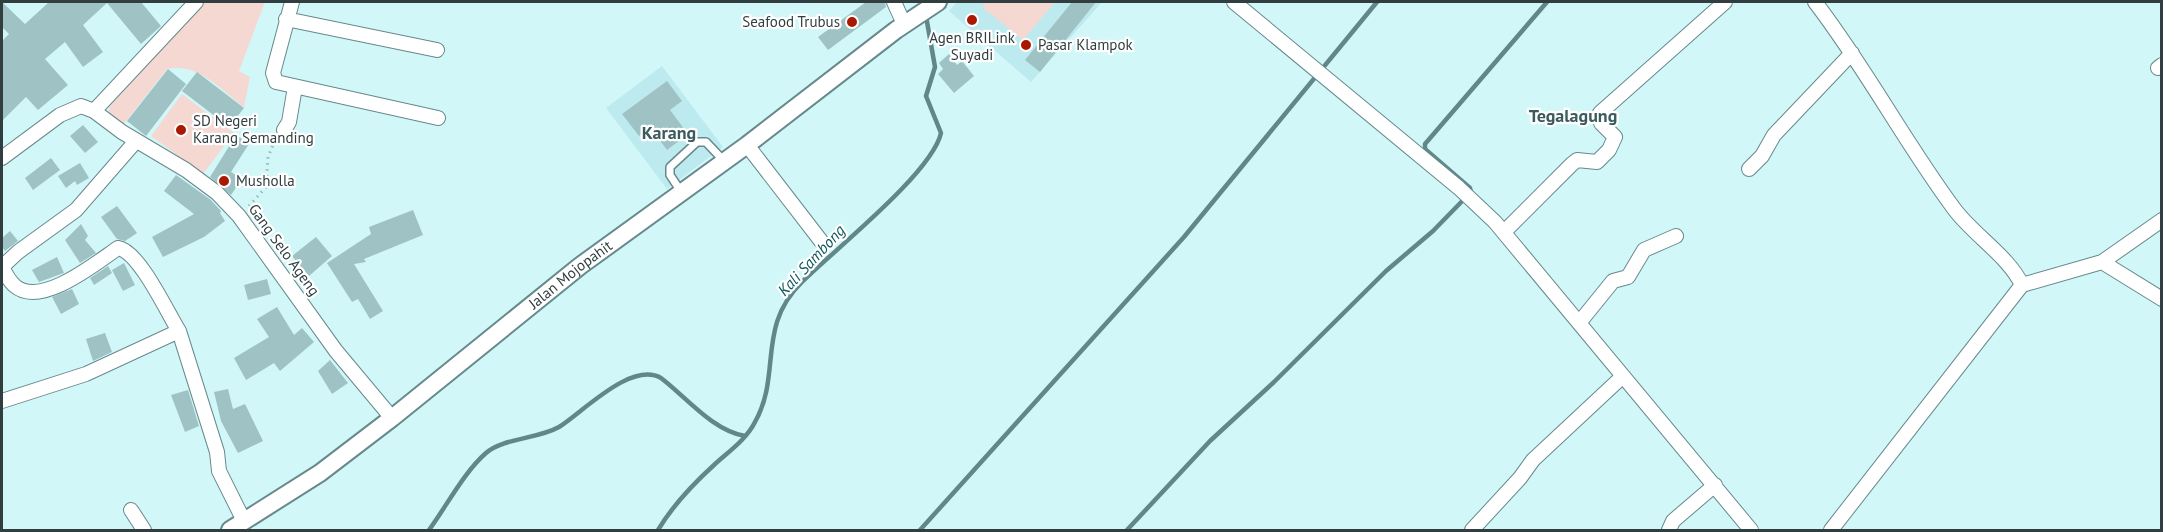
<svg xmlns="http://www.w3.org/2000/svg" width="2163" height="532" font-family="'PT Sans',sans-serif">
<rect width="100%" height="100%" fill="#d2f7f9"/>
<path fill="#bdeaee" d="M957,2H1102L1031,82L949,11Z
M662,66L723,147L667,189L606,108Z"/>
<path fill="#f5d8d2" d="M204,2H265L239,71L250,77L244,107C221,90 198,62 167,69L123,125L108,114L110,106Z
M986,2H1055L1023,40L982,7Z
M182,94L234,133L203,174L151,136Z"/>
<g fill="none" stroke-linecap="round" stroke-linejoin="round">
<path stroke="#60888a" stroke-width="4.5" d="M429,530C446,507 464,472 486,453C503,438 538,439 559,427C583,412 631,361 661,378C686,397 713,431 745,436
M658,530C673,505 692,485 714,465C728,452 746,440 755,422C782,374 756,327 802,282C834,250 932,173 941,133L926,96L935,67L926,16
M920,530L1184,237L1377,2
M1127,530L1210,441L1274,382L1386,271L1433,231L1471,192L1470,188L1425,149V144L1547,2"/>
</g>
<path fill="#9fc3c5" d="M2,2L25,24L49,2H141L161,26L141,44L107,3L83,25L103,52L83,67L65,42L45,59L68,85L38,110L26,97L2,121V41L9,34L2,27Z
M866,2H885L886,7L828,50L818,37Z
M1072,2H1096L1040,72L1025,60Z
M949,54L957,65L962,61L974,76L954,93L938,74L943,69L939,63Z
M168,69L186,84L146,136L127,121Z
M197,72L244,108L229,127L182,91Z
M667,81L682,101L670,110L688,134L667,150L650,127L639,136L622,114Z
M83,125L98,142L85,153L70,136Z
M236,135L249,144L231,172L242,179L231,195L210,177Z
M51,158L60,170L33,190L25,178Z
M80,163L89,178L77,185L75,181L66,188L58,176Z
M176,175L211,200L221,211L220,213L225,221L204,237L163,257L152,237L194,214L164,191Z
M117,206L137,233L125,241L117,239L101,217Z
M413,210L423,235L364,259L366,262L354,264L383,311L370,319L358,299L352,302L327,263L371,234L369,227Z
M81,224L88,236L85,240L96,253L80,263L65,240Z
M10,231L18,241L5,251L2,247V238Z
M316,237L332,256L309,276L292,256Z
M57,257L64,273L39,282L32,270Z
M124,263L135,285L123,291L112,270Z
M108,266L112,273L94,285L90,278Z
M267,279L271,294L248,300L244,285Z
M72,289L79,304L61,314L52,297Z
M277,307L294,335L302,328L314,342L280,371L274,363L246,380L234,358L269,337L257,319Z
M105,333L112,352L93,361L86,339Z
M330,360L348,383L332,394L318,371Z
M228,389L233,409L245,404L263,441L238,453L221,421L214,392Z
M188,390L199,426L185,432L171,395Z"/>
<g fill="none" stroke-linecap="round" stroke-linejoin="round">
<g stroke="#67898c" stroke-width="10">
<path id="service" d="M682,193L670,175V167L697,142H706L724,161"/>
</g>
<g stroke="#67898c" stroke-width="16">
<path id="minor" d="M292,2L273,73L276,82L438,118
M894,2L904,24
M1234,2L1459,188L1495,222L1751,530
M1815,2C1866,68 1905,143 1955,210C1975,236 2009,257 2022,285L1831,530
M286,19L437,50
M2158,68L2162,65
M94,111L196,2
M284,130L289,122L295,87
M136,141L76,210L18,252L2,267C5,273 10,282 15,286C41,308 96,263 118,248C139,251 167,312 179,331
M747,145L821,241
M2,158L60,115L81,106L94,111L122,132L186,170L217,193L239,216L336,351L392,418
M1749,169L1762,156L1774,135L1852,53
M1504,232L1572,164L1577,160L1597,162L1609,150L1615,137L1601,123L1600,113L1725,2
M2102,262L2162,299
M2022,285L2102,262L2162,220
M1579,323L1613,281L1628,277L1644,250L1676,236
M2,401L86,374L179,331L217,452L219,471L244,521
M131,510L144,530
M1472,530L1520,478L1533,460L1623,376
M1669,530L1673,521L1715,485"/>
</g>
<g stroke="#67898c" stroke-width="20">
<g id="tertiary">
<path id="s1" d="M230,530L320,473L392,418L580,266L747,145L896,30L938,2"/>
</g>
</g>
<path stroke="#9ab7b8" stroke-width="3" stroke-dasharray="1.5 4.5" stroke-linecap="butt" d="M249,206L266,187L268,157L275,140"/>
<use href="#service" stroke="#fff" stroke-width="7"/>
<use href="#minor" stroke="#fff" stroke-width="14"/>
<use href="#tertiary" stroke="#fff" stroke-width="16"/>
</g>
<g fill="#a81900" stroke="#fff" stroke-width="2">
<circle cx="972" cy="20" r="6"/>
<circle cx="852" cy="22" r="6"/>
<circle cx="1026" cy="45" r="6"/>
<circle cx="181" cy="130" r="6"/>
<circle cx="224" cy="181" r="6"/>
</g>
<g text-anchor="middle" stroke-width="4.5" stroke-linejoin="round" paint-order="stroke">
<g font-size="15" fill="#303e3f" stroke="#fff" text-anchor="start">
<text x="840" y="27" text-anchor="end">Seafood Trubus</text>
<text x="972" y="43" text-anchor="middle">Agen BRILink<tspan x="972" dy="17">Suyadi</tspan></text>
<text x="1038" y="50">Pasar Klampok</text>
<text x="193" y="126">SD Negeri<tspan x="193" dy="17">Karang Semanding</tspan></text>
<text x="236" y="186">Musholla</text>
</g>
<g font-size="15" fill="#303e3f" stroke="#fff">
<text transform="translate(284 250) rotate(54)" y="5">Gang Selo Ageng</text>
<text dy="5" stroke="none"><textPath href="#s1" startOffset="426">Jalan Mojopahit</textPath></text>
</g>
<g font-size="16" font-style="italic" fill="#10585d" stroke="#fff">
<text transform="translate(811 260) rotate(-47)" y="6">Kali Sambong</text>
</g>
<g font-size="18" font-weight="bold" fill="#3b5b5d" stroke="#fff">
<text x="1573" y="122">Tegalagung</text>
<text x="669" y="139">Karang</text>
</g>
</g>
<rect width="2163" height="532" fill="none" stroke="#303e3f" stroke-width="6"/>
</svg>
